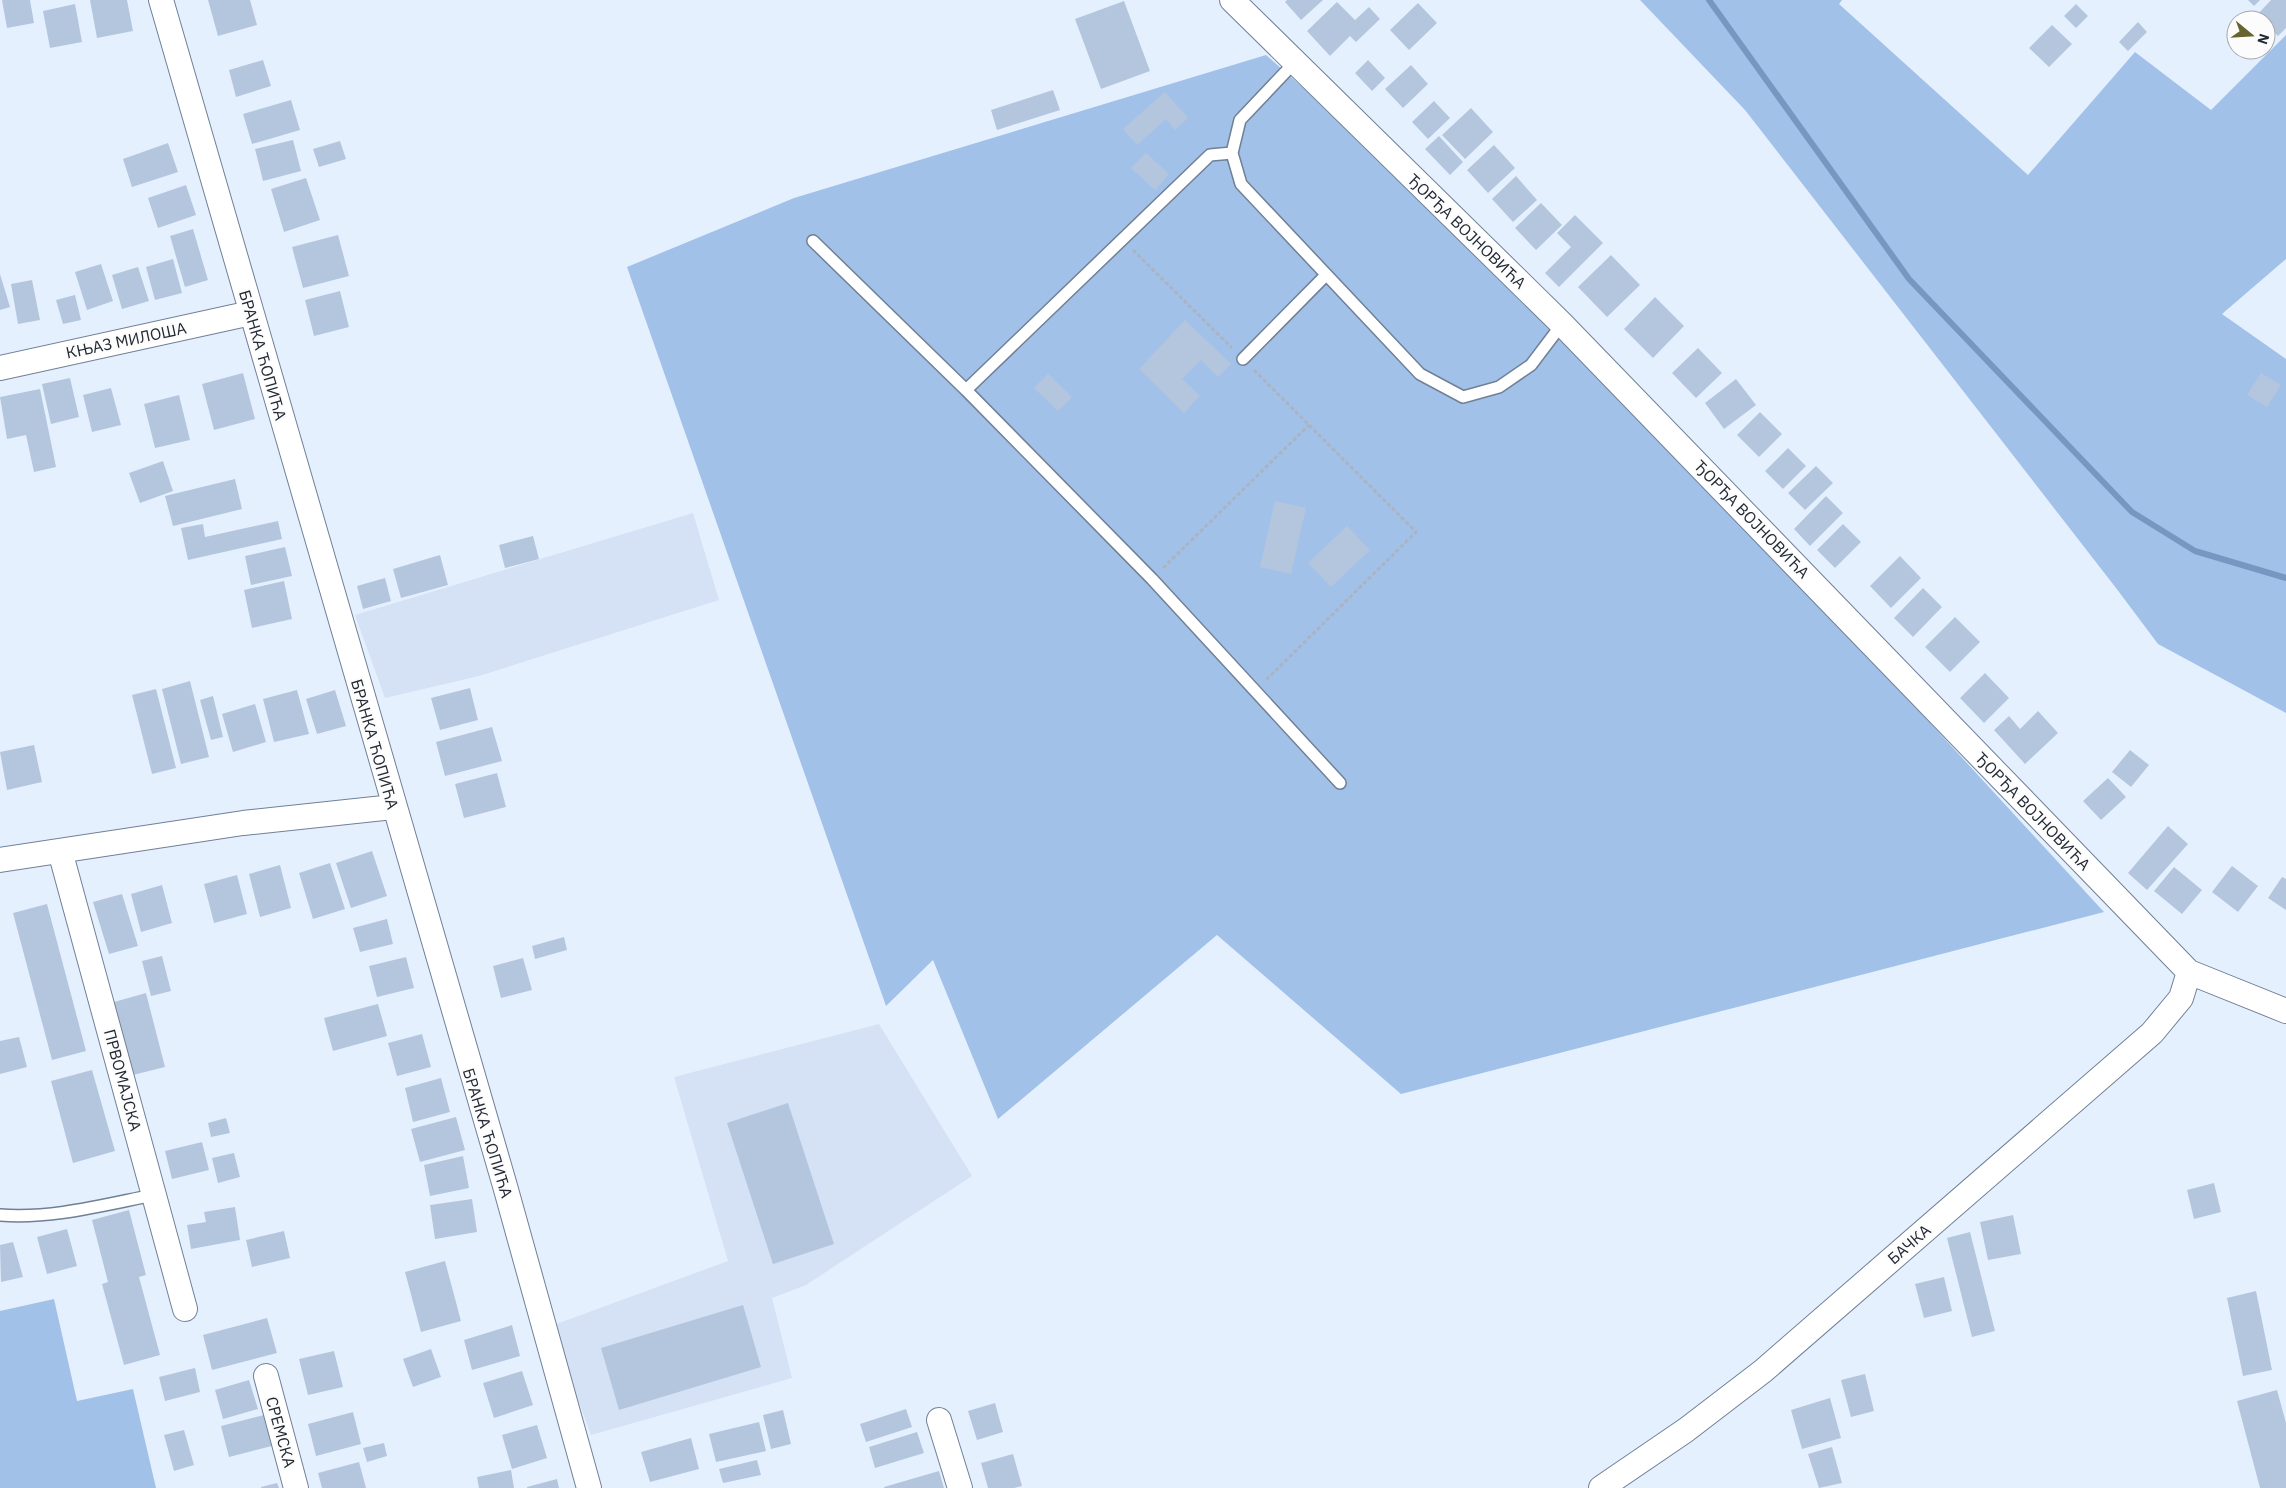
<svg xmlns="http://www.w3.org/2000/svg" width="2286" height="1488" font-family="'IBM Plex Sans',sans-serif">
<rect width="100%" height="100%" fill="#e5f0ff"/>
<path fill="#d5e1f4" d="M693,513L719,600L479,676L385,698L355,615Z
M879,1024L972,1176L806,1285L772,1298L792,1378L591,1435L551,1326L728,1261L674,1077Z"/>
<path fill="#a2c1e9" d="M1640,0H1842L1839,4L2028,175L2135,52L2211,110L2286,35V259L2222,314L2286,359V713L2158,644L2116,588L1745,110Z
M1266,55L1529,287L2104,912L1401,1094L1217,935L998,1119L933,960L886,1006L627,267L794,198Z
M54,1299L77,1401L133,1389L156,1488H0V1311Z"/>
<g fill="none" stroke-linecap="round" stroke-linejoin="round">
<path stroke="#7796c0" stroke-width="6" d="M1709,0L1909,279L2132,512L2195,551L2286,578"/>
</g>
<path fill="#b4c6dd" d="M2,0H30L34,23L7,28Z
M90,0H127L133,31L97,38Z
M208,0H250L257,25L218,36Z
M1287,0H1323L1301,20L1285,2Z
M2248,0H2260L2254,6Z
M2271,0H2286V28L2278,36L2266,24V20H2262L2257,15Z
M1124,1L1150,71L1101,89L1075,19Z
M1337,2L1355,20L1369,7L1380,19L1356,42L1350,36L1330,56L1307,31Z
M1418,3L1437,23L1409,50L1390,30Z
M75,4L82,42L50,48L43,11Z
M2076,4L2088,16L2076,28L2064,16Z
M2138,22L2147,32L2128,51L2119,42Z
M2052,25L2072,44L2049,67L2029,48Z
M263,60L271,86L236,97L229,70Z
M1368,60L1385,78L1372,91L1355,73Z
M1411,65L1428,84L1403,108L1385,89Z
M1053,90L1060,110L997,130L991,110Z
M1165,92L1188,118L1175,130L1166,119L1137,145L1123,129Z
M291,100L300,130L252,144L243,114Z
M1434,101L1450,118L1428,139L1412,122Z
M1471,108L1493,132L1465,159L1442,135Z
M1439,136L1463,162L1450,175L1425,149Z
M293,140L301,171L263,181L255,149Z
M340,141L346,159L319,167L313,149Z
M168,143L178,172L132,187L123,159Z
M1494,145L1515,168L1488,193L1467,170Z
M1146,153L1169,174L1155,190L1131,168Z
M1516,176L1537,200L1513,222L1492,199Z
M306,178L320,220L284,232L271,189Z
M186,185L196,215L158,228L148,198Z
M1541,203L1562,225L1536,250L1515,228Z
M1575,215L1603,243L1559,287L1545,273L1571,247L1557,233Z
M193,229L208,280L185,287L170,236Z
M338,235L349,276L303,288L292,247Z
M1611,255L1640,285L1607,317L1578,287Z
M173,259L182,293L155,300L146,267Z
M101,264L113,301L87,310L75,272Z
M138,267L149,301L122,309L112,275Z
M0,274L10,307L0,310Z
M32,280L40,320L18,324L11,284Z
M340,291L349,327L314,336L305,300Z
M75,295L81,320L63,324L56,300Z
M1655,297L1684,326L1653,358L1624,329Z
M1185,320L1231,364L1218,377L1201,360L1182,379L1200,396L1184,413L1139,369Z
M1698,348L1722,373L1696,398L1672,373Z
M243,373L255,419L214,430L202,384Z
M2261,373L2281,385L2267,407L2247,395Z
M1048,374L1072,397L1058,411L1034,388Z
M70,378L79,417L51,424L42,384Z
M1736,379L1756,405L1724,429L1705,403Z
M111,388L121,425L92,432L83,395Z
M40,389L56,467L34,472L26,435L7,439L0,397Z
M179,395L190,440L155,448L144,404Z
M1760,412L1782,434L1759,457L1737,435Z
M1788,448L1806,466L1783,489L1765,471Z
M163,461L173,491L140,503L129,473Z
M1816,466L1833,483L1805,510L1788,493Z
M235,479L242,509L173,526L165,496Z
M1826,496L1843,513L1810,546L1794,529Z
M1275,501L1306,508L1291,574L1260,567Z
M278,521L282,539L188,560L181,528L203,524L205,537Z
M1843,524L1861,542L1835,568L1817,550Z
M1347,526L1370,550L1331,587L1308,563Z
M533,536L539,559L505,568L499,545Z
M285,547L292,576L251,585L245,556Z
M440,555L448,585L401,598L393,569Z
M1900,556L1921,578L1891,608L1870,586Z
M385,578L391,601L363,609L357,586Z
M284,581L292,619L252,628L244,590Z
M1923,588L1942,607L1913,637L1894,618Z
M1955,617L1980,642L1950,672L1925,647Z
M1985,673L2009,698L1984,723L1960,698Z
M190,681L209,757L181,764L162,689Z
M470,688L478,720L440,730L431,698Z
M156,689L176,768L152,774L132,695Z
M297,690L309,734L274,742L263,699Z
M335,690L346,726L317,734L306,699Z
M213,696L223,737L211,740L200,700Z
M255,704L266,742L233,752L222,714Z
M2038,711L2058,733L2025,764L1994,730L2009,716L2020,729Z
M492,727L502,761L445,776L436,742Z
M34,745L42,782L7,790L0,752Z
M2130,750L2149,765L2131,787L2112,772Z
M497,773L506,807L464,818L455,784Z
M2108,778L2126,797L2101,820L2083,801Z
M2168,826L2188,844L2147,890L2128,873Z
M372,851L387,896L351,908L336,863Z
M330,863L345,909L313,919L299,873Z
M280,865L291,908L260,917L249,874Z
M2232,866L2258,886L2238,912L2212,892Z
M2174,867L2202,890L2182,914L2154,891Z
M237,875L247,914L214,923L204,884Z
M2282,877L2286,879V910L2268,898Z
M162,885L172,923L141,932L131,894Z
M122,894L138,946L109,954L93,902Z
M47,904L86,1051L52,1060L13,913Z
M387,919L393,944L360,952L353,928Z
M564,937L567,950L535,959L532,946Z
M162,956L171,991L151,996L142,961Z
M406,957L414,988L377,997L369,966Z
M523,958L532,990L501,998L493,966Z
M146,993L165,1067L133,1075L114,1002Z
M378,1004L387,1036L333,1051L324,1018Z
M422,1034L431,1067L397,1076L388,1043Z
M19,1037L27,1067L0,1074V1041Z
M92,1070L115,1151L73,1163L51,1081Z
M441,1078L450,1112L413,1122L405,1088Z
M788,1103L834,1244L773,1264L727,1123Z
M456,1117L465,1150L420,1162L411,1129Z
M226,1118L230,1133L211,1137L208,1123Z
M202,1142L209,1170L172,1179L165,1151Z
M234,1153L240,1177L218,1183L212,1158Z
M463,1156L469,1188L430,1196L424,1165Z
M2214,1183L2221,1212L2194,1219L2187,1190Z
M472,1199L477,1232L435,1239L430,1205Z
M235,1207L240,1240L191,1249L187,1225L206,1222L204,1212Z
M129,1210L146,1275L139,1277L160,1355L124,1365L102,1284L108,1282L92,1220Z
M2013,1215L2021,1254L1988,1260L1980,1222Z
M67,1229L77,1266L47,1274L37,1237Z
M284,1231L290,1258L252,1267L246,1240Z
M1970,1232L1995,1331L1972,1337L1947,1238Z
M13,1242L23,1277L1,1282L0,1245Z
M445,1261L461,1321L421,1332L405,1272Z
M1944,1277L1952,1311L1924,1318L1915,1284Z
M2256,1291L2272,1370L2243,1376L2227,1298Z
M743,1305L761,1367L619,1410L601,1348Z
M267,1318L277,1353L212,1370L203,1335Z
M512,1325L520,1356L472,1370L464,1340Z
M431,1349L441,1377L413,1387L403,1359Z
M334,1351L343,1387L308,1395L299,1359Z
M195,1368L200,1392L165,1401L159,1377Z
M522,1371L533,1405L494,1418L483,1383Z
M1865,1374L1874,1411L1851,1417L1841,1380Z
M249,1380L258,1409L223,1419L215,1390Z
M2277,1390L2286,1423V1488H2260L2237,1401Z
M1830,1398L1841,1438L1802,1449L1791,1410Z
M995,1403L1003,1432L977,1440L968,1411Z
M906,1409L912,1427L866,1442L860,1424Z
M783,1410L791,1444L771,1449L763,1415Z
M353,1412L361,1444L316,1456L308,1424Z
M264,1415L272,1446L229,1457L221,1426Z
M759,1422L766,1451L716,1462L709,1434Z
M537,1425L547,1458L512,1469L502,1435Z
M184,1430L194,1465L174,1471L164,1435Z
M917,1432L924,1453L875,1468L869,1447Z
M691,1438L699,1469L650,1482L641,1452Z
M384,1443L387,1456L367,1462L363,1448Z
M1832,1447L1842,1483L1819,1488L1808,1454Z
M1013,1454L1022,1486L1014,1488H988L981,1463Z
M757,1460L761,1475L723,1483L719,1469Z
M359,1462L366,1488H322L318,1473Z
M511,1470L514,1488H479L477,1477Z
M939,1471L944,1488H884V1487Z
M557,1479L559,1488H527V1487Z
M277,1483L279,1488H261V1487Z"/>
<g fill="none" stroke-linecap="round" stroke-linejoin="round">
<g stroke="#708096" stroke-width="14">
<path id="service" d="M1295,62L1240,120L1232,153L1241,184L1420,374L1463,397L1499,387L1531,365L1562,324
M1232,153L1210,155L966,390L1152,579L1340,783
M813,241L966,390
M1243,359L1326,275
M0,1215C52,1219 103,1205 154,1195"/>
</g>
<g stroke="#708096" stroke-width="26">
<path id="minor" d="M161,0L505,1186L589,1488
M1232,0L1562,324L2189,972L2286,1011
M0,368L251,313
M60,851L185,1309
M0,860L243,823L393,807
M266,1376L296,1488
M939,1420L960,1488
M1601,1488L1686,1430L1763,1371L2152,1033L2181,998L2189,972"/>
</g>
<path stroke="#aab4c1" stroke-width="3" stroke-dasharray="4 2.5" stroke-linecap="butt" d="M1133,250L1232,348
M1254,370L1416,532L1265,681
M1163,568L1309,425"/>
<use href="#service" stroke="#fff" stroke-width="11"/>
<use href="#minor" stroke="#fff" stroke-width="24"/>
</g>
<g text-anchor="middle" stroke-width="4.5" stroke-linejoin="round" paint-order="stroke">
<g font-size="16" fill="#222932" stroke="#fcfcfc">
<text transform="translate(1467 231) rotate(44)" y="6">ЂОРЂА ВОЈНОВИЋА</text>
<text transform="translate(126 340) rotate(-12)" y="6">КЊАЗ МИЛОША</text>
<text transform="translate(263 355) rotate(74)" y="6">БРАНКА ЋОПИЋА</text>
<text transform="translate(1752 519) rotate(46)" y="6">ЂОРЂА ВОЈНОВИЋА</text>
<text transform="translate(375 744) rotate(74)" y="6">БРАНКА ЋОПИЋА</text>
<text transform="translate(2033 811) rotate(46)" y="6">ЂОРЂА ВОЈНОВИЋА</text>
<text transform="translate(123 1080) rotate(75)" y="6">ПРВОМАЈСКА</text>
<text transform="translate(488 1133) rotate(73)" y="6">БРАНКА ЋОПИЋА</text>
<text transform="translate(1909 1244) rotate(-41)" y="6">БАЧКА</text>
<text transform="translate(281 1432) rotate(75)" y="6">СРЕМСКА</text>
</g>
</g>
<g transform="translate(2251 35) rotate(108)"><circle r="24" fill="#fcfcfc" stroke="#a5a8ab"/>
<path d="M0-4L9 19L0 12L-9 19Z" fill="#676430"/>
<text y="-8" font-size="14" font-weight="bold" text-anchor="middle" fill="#222932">N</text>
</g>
</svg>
